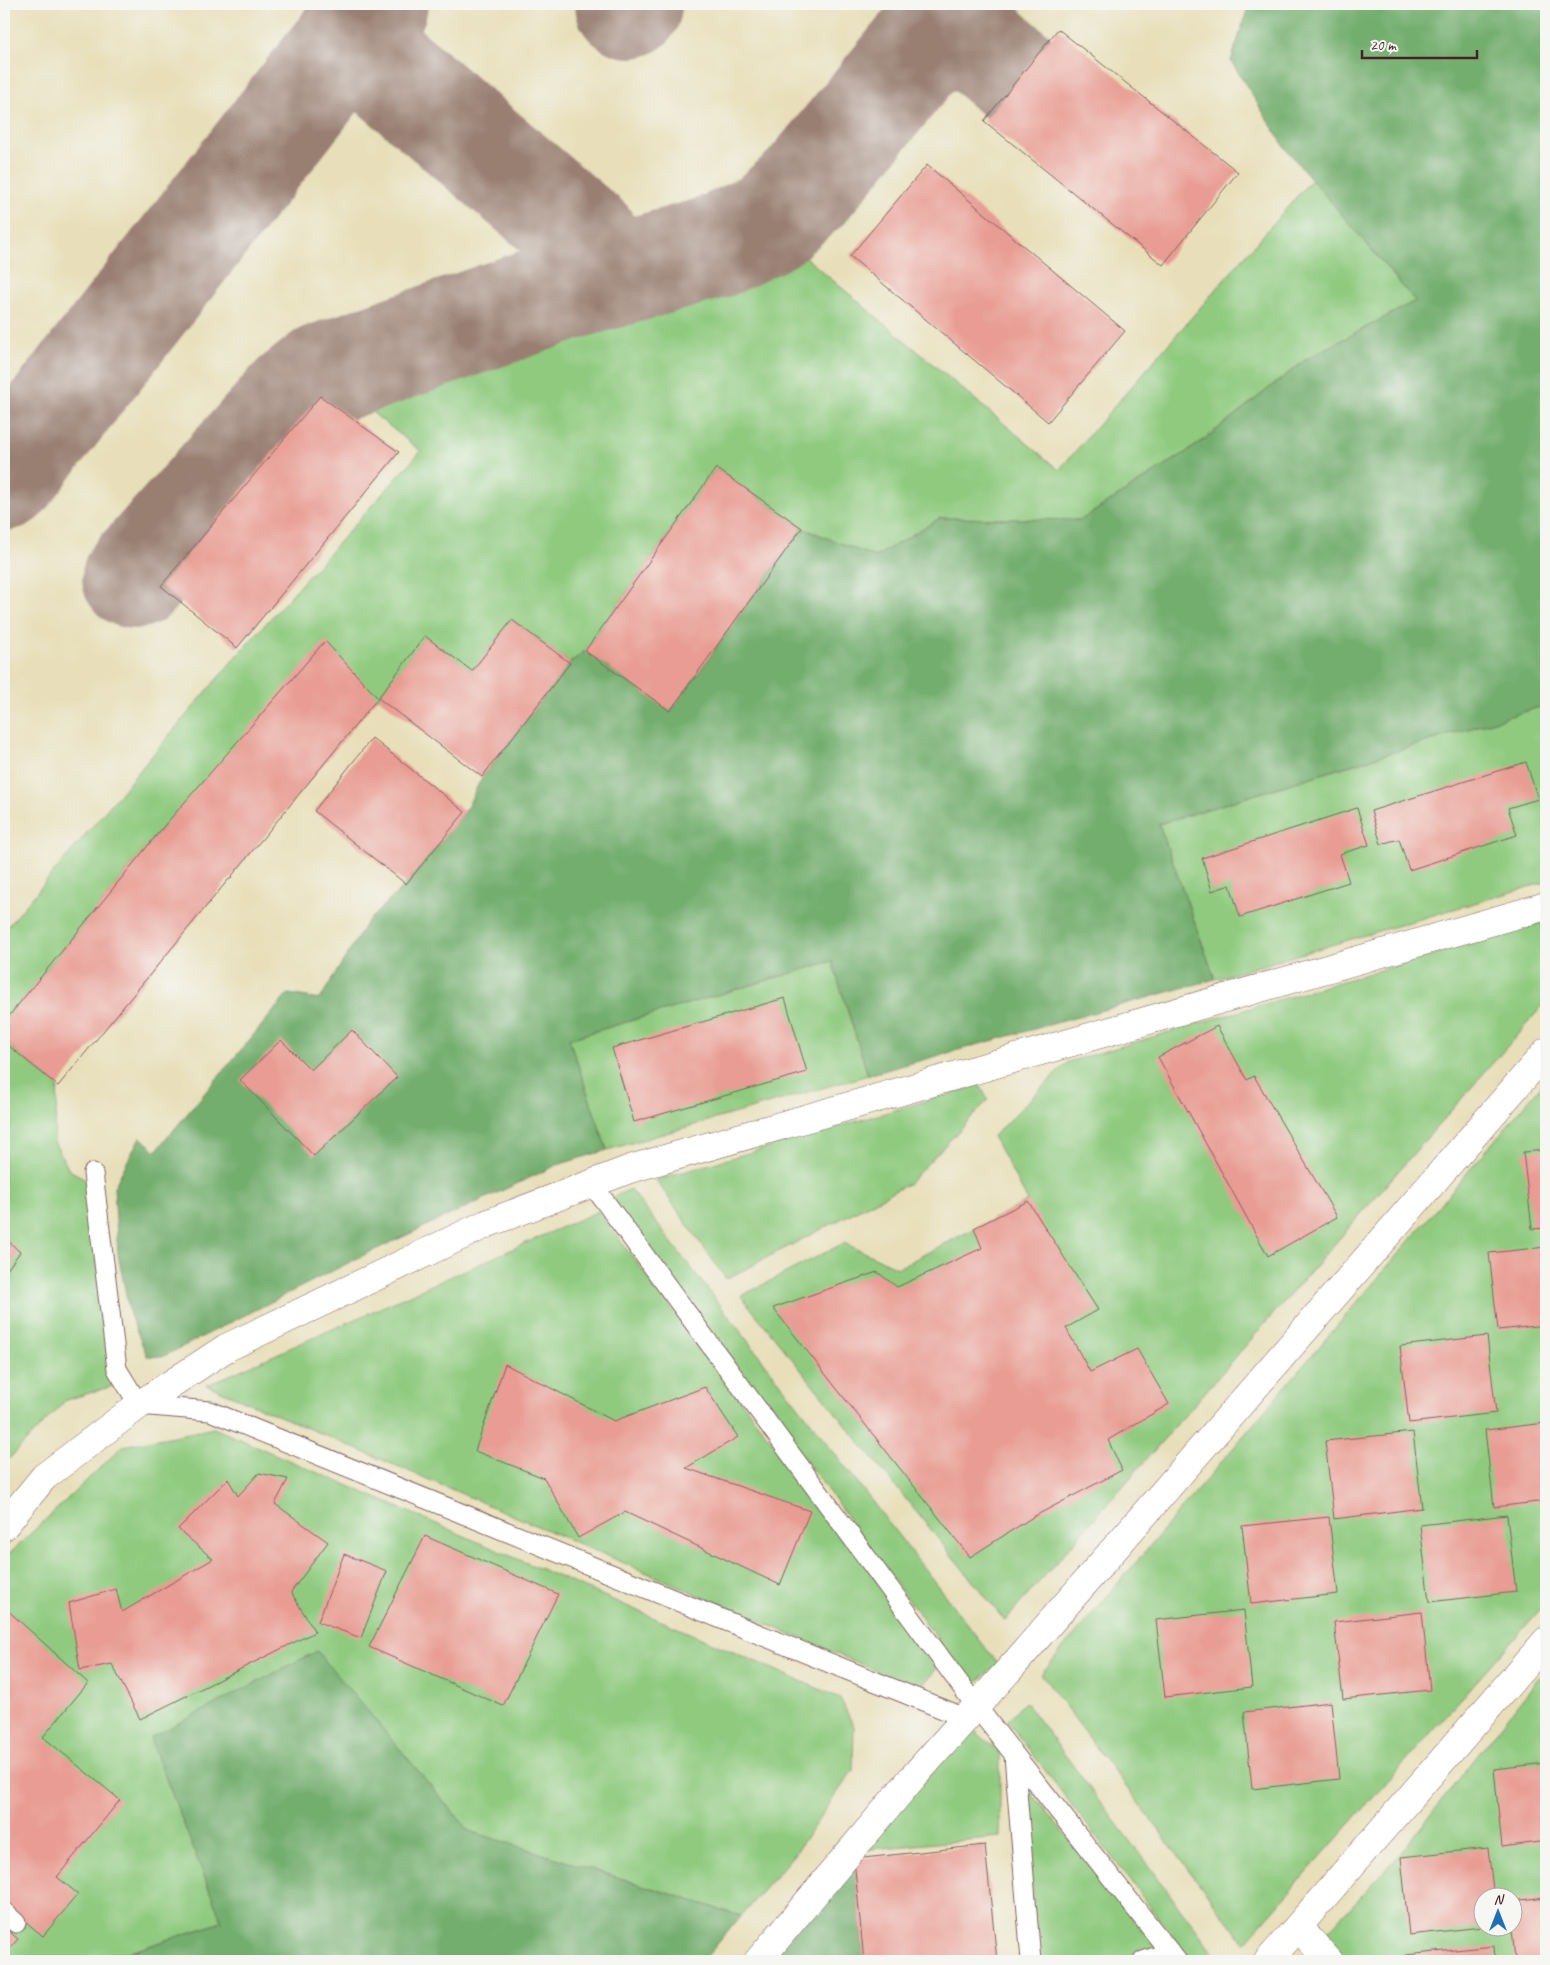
<svg xmlns="http://www.w3.org/2000/svg" width="1550" height="1965" font-family="Caveat,sans-serif">
<rect width="100%" height="100%" fill="#f6f6f2"/>
<filter id="ink" filterUnits="userSpaceOnUse"><feTurbulence type="fractalNoise" baseFrequency=".02" numOctaves="2"/><feDisplacementMap in="SourceGraphic" scale="10" xChannelSelector="R" yChannelSelector="G"/><feConvolveMatrix kernelMatrix="1 2 1 2 8 2 1 2 1" color-interpolation-filters="sRGB"/></filter>
<filter id="wash" filterUnits="userSpaceOnUse"><feTurbulence type="fractalNoise" baseFrequency=".0096" numOctaves="4" result="noise"/><feDisplacementMap in="SourceGraphic" scale="20" xChannelSelector="R" yChannelSelector="G"/><feGaussianBlur stdDeviation="1.12" result="paint"/><feColorMatrix in="noise" values="0 0 0 0 0 0 0 0 0 0 0 0 0 0 0 0 0 1.4 0 .05"/><feComposite in="paint" operator="in"/></filter>
<g filter="url(#wash)">
<rect width="100%" height="100%" fill="#e8dfba"/>
<path fill="#8fca7f" stroke="#6c7455" fill-rule="evenodd" d="M1312,179L1416,301L1305,360L1197,445L1081,520L940,518L875,557L802,528L716,468L585,651L570,663L512,620L472,671L425,637L378,698L164,826L4,1022V931L233,660L421,451L335,383L718,260L774,231L1059,470Z
M1546,705V882L1215,979L1159,824Z
M1546,921V1002L1005,1621L741,1296L844,1243L898,1268L1028,1201L993,1136L1068,1062Z
M832,961L868,1075L607,1150L569,1039Z
M4,1042L58,1086L54,1142L69,1170L88,1180L113,1386L66,1400L4,1464V1274L19,1252L4,1237Z
M1546,1080V1603L1244,1943L1041,1674Z
M980,1085L988,1100L908,1184L726,1279L656,1180Z
M630,1189L998,1664L972,1686L612,1198Z
M598,1211L940,1665L919,1689L207,1385Z
M214,1428L840,1698L854,1727L853,1770L796,1852L741,1916L469,1831L317,1652L151,1738L222,1922L103,1961H4V1559L123,1446Z
M1546,1669V1961H1300L1395,1860ZM1482,1898H1512V1928H1482Z
M1025,1702L1220,1961H1192L1007,1721Z
M972,1728L1000,1753V1837L862,1850Z
M1021,1780L1159,1950L1117,1961H1043L1039,1958Z"/>
<path fill="#73ae6e" stroke="#5e664c" d="M1249,4H1546V705L1159,824L1215,979L868,1075L832,961L569,1039L607,1150L557,1165L364,1255L162,1357L147,1356L130,1315L118,1254L114,1187L140,1137L156,1151L288,994L320,999L367,922L406,884L465,812L482,777L570,663L585,651L671,711L802,528L875,557L940,518L1081,520L1197,445L1305,360L1415,301L1286,149L1231,61Z
M317,1651L469,1831L741,1916L703,1961H103L222,1922L150,1738Z
M854,1859L864,1961H770Z"/>
<g fill="none" stroke-linecap="round" stroke-linejoin="round">
<path stroke="#997f72" stroke-width="104" d="M627,4L630,6
M349,37L588,240
M4,479L376,4
M134,577L294,398L323,375L570,288L715,247L767,222L806,188L933,33L947,29L965,31L1019,78"/>
</g>
<g id="blocks">
<path fill="#e89c93" d="M1058,29L1238,172L1163,265L984,121Z
M927,165L1125,331L1048,422L850,256Z
M320,396L399,452L237,648L161,586Z
M716,468L802,528L670,711L585,651Z
M512,620L570,663L482,777L378,698L231,877L232,878L228,880L58,1086L4,1042V1022L164,826L325,641L378,698L425,636L472,671Z
M372,738L465,812L406,884L314,811Z
M1526,762L1538,799L1508,808L1517,835L1409,870L1399,839L1381,844L1371,811Z
M1357,808L1369,845L1340,854L1349,882L1240,917L1230,885L1212,891L1202,858Z
M785,998L807,1072L634,1122L612,1048Z
M1217,1026L1247,1080L1254,1076L1337,1217L1268,1256L1158,1057Z
M352,1030L397,1077L314,1156L240,1080L281,1040L311,1070Z
M1546,1150V1228L1532,1229L1523,1152Z
M1028,1201L1098,1310L1066,1328L1090,1372L1137,1349L1169,1404L1108,1440L1122,1470L1033,1517L970,1557L773,1308L877,1272L897,1287L982,1248L974,1228Z
M4,1237L20,1252L4,1274Z
M1546,1247V1325L1498,1330L1489,1253Z
M1487,1336L1496,1413L1409,1423L1400,1346Z
M505,1364L614,1421L705,1387L738,1437L686,1468L810,1511L780,1585L625,1512L578,1538L544,1478L475,1451Z
M1546,1423V1501L1494,1507L1485,1430Z
M1413,1432L1422,1508L1334,1519L1325,1441Z
M259,1473L288,1479L275,1504L328,1542L291,1592L315,1632L140,1719L112,1664L80,1670L69,1603L116,1589L122,1612L213,1559L178,1529L228,1479L238,1496Z
M1507,1515L1516,1592L1429,1602L1420,1525Z
M1329,1517L1338,1594L1251,1604L1242,1526Z
M425,1536L558,1594L503,1706L369,1647Z
M344,1554L387,1571L361,1638L318,1622Z
M4,1607L88,1683L43,1737L120,1800L57,1877L78,1894L43,1936L4,1904Z
M1244,1610L1252,1687L1165,1697L1156,1620Z
M1422,1612L1430,1690L1343,1699L1334,1622Z
M1331,1702L1339,1779L1252,1789L1244,1712Z
M1546,1763V1841L1502,1847L1494,1769Z
M985,1845L997,1961H864L854,1859Z
M1488,1848L1494,1898H1482V1927L1409,1935L1401,1857Z
M1546,1897V1961H1515L1512,1928V1901Z
M4,1927L18,1939L4,1955Z
M1494,1946L1495,1961H1407L1406,1955Z"/>
</g>
</g>
<g filter="url(#ink)">
<use href="#blocks" fill-opacity="0" stroke="#81625d" stroke-width="1"/>
<g fill="none" stroke-linecap="round" stroke-linejoin="round">
<g stroke="#81625d" stroke-width="21">
<path id="lane" d="M93,1173L117,1369L139,1405L210,1411L965,1718
M592,1184L976,1706L1177,1961
M1014,1755L1031,1961
M4,1912L16,1923
M1143,1961L1170,1952"/>
</g>
<g stroke="#81625d" stroke-width="29">
<path id="street" d="M4,1526L44,1477L139,1405L226,1348L486,1224L630,1169L1546,906
M1298,1927L1329,1961
M758,1961L913,1777L1016,1662L1546,1052
M1268,1961L1546,1641"/>
</g>
<use href="#lane" stroke="#fff" stroke-width="19"/>
<use href="#street" stroke="#fff" stroke-width="28"/>
</g>
</g>
<rect width="1550" height="1965" fill="none" stroke="#f6f6f2" stroke-width="20"/>
<g transform="translate(1498 1912)"><circle r="24" fill="#f6f6f2" stroke="#b1a0a2"/>
<path d="M0-4L9 19L0 12L-9 19Z" fill="#1f6fb2"/>
<text y="-8" font-size="14" font-weight="bold" text-anchor="middle" fill="#4a1f2b">N</text>
</g>
<path d="M1362 50v8h115v-8" fill="none" stroke="#4a1f2b" stroke-width="2.5"/>
<text x="1370" y="50" font-size="15" fill="#4a1f2b" stroke="#f6f6f2" stroke-width="4" paint-order="stroke">20 m</text>
</svg>
